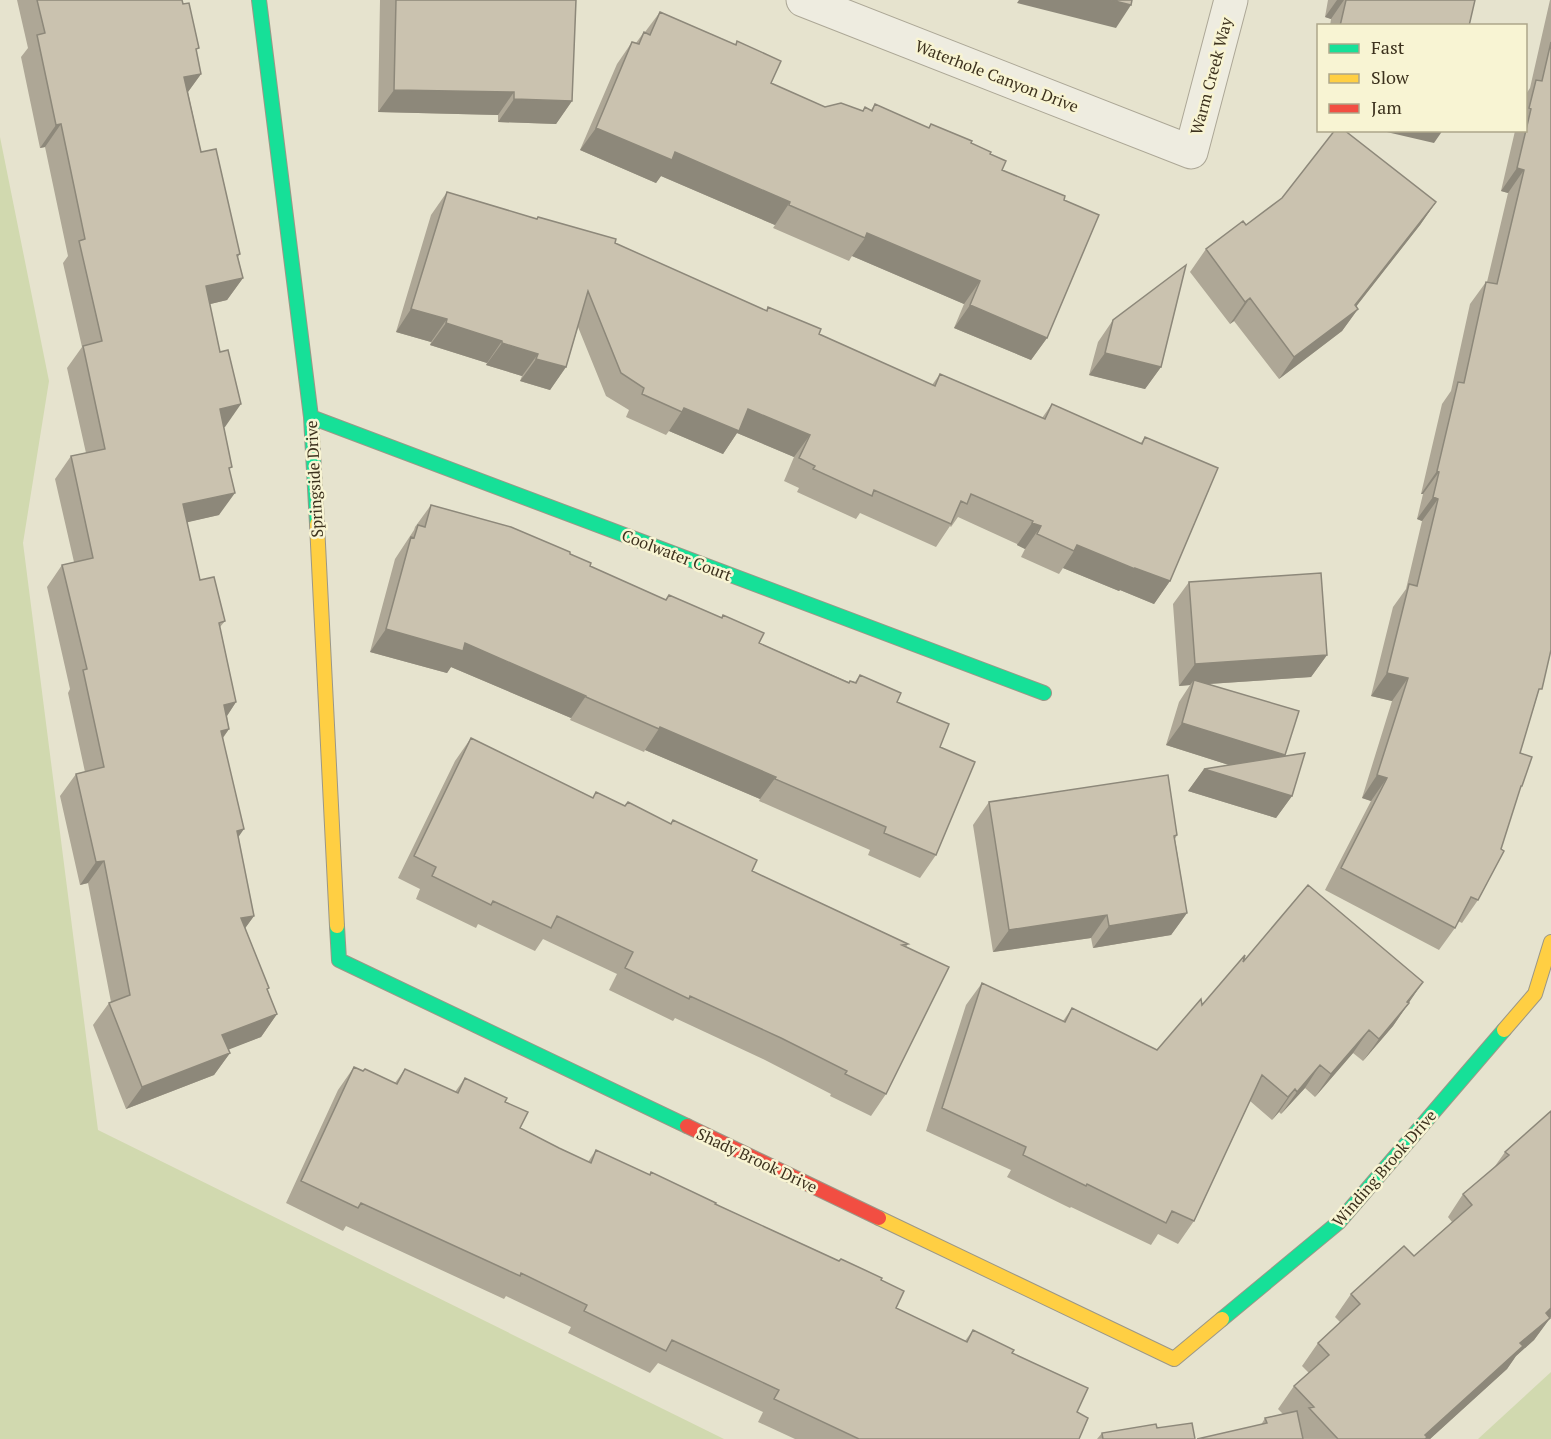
<svg xmlns="http://www.w3.org/2000/svg" width="1551" height="1439" font-family="'PT Serif',serif">
<rect width="100%" height="100%" fill="#e6e3ce"/>
<path fill="#d1d9af" d="M0,137L49,381L23,543L98,1130L724,1439H0Z
M1551,1372V1439H1478Z"/>
<g fill="none" stroke-linecap="round" stroke-linejoin="round">
<g stroke="#aca796" stroke-width="35">
<path id="street" d="M803,0L1191,152L1231,0"/>
</g>
<g stroke="#9b9787" stroke-width="16">
<path id="fast" d="M259,0L311,417L317,524
M311,417L1044,693
M337,926L339,960L687,1126
M1222,1319L1339,1222L1504,1030"/>
</g>
<g stroke="#9b9787" stroke-width="16">
<path id="slow" d="M317,524L337,926
M1504,1030L1535,994L1551,942
M879,1218L1174,1359L1222,1319"/>
</g>
<g stroke="#9b9787" stroke-width="16">
<path id="jam" d="M687,1126L879,1218"/>
</g>
<use href="#street" stroke="#eeece0" stroke-width="33"/>
<use href="#fast" stroke="#16e098" stroke-width="14"/>
<use href="#slow" stroke="#ffcf43" stroke-width="14"/>
<use href="#jam" stroke="#f24e42" stroke-width="14"/>
</g>
<path fill="#aea796" d="M17,0H182L196,52L201,74L188,92L201,152L240,254L238,257L243,278L227,300L210,304L225,427H224L230,471L219,515L187,522L200,580L225,621L220,627L236,702L227,716L229,729L223,738L238,838L254,916L245,928L269,988L267,990L277,1014L261,1037L228,1049L230,1053L214,1075L126,1109L93,1025L109,1003L111,1002L88,883L80,885L60,796L76,774L85,772L68,693L70,689L47,587L62,565L74,562L55,479L71,456L86,453L67,368L82,347L63,263L68,256L45,147L40,148L21,57L28,48Z
M380,0H576L572,101L556,124L498,122V115L378,112Z
M1328,0H1475L1469,26H1330L1331,19L1325,17Z
M1550,0H1551V650L1520,753L1522,786L1519,791L1478,900L1462,923L1458,921L1455,928L1439,950L1325,890L1371,801L1362,798L1392,701L1371,696L1393,607L1406,589L1422,521L1417,519L1423,494H1421L1442,404L1451,391L1470,304L1486,282H1487L1508,193L1501,191L1515,131L1514,130H1526V94L1530,88Z
M660,12L735,45L737,41L771,83L825,107L863,111L865,107L871,110L875,104L928,128L931,124L971,143L990,154L1002,170L1064,200L1047,338L1031,360L954,328L964,304L852,256L849,261L773,228L775,225L661,176L656,183L580,150L617,64L632,42L636,43L644,32H645Z
M447,192L536,219L538,217L615,243L766,311L768,307L819,334L932,385L940,374L1042,418L1052,404L1140,444L1145,437L1170,581L1154,604L1120,590L1119,591L1063,568L1059,574L1021,557L1025,549L1017,545V544L958,517L951,527L950,526L936,547L860,513L856,519L797,492L799,488L784,481L794,457L737,433L723,454L669,431L666,435L626,417L629,410L606,396L578,327L566,367L550,390L520,381L522,376L486,365L487,363L430,345L431,342L396,332L431,215Z
M1436,202L1420,225L1356,306L1358,309L1342,331L1279,379L1234,321L1230,324L1190,272L1206,249L1246,225Z
M1113,320L1161,367L1145,389L1089,375L1098,342Z
M431,505L570,554L590,566L666,600L669,595L721,618L723,615L759,643L849,682L850,681L855,682L860,675L897,702L940,747L936,855L920,878L868,855L870,850L759,801L760,799L645,750L644,752L570,720L571,718L451,667L447,673L370,652L395,559L414,530L415,527Z
M1189,582L1327,655L1311,677L1209,684L1285,756L1292,796L1276,818L1188,791L1204,769L1229,765L1166,745L1179,702L1190,685L1179,686L1173,604Z
M471,738L592,798L596,792L625,806L628,802L670,824L673,820L752,871L908,944L906,947L886,1094L871,1116L830,1096L831,1094L765,1060L675,1018L673,1021L609,990L617,974L543,939L535,951L478,924L476,928L416,899L420,889L398,878L455,761Z
M989,802L1177,835L1175,839L1187,913L1171,935L1093,948L1091,938L993,952L973,825Z
M1243,962L1409,1003L1393,1026L1363,1061L1353,1053L1315,1097L1305,1088L1281,1114L1279,1112L1272,1120L1250,1101L1194,1221L1178,1244L1158,1234L1151,1245L1071,1207L1070,1208L1007,1177L1011,1170L926,1131L966,1005L982,983L1063,1021L1072,1008L1157,1050L1202,1005Z
M354,1067L395,1083L405,1069L455,1092L465,1078L505,1102L520,1128L559,1148L588,1162L596,1150L649,1175L651,1172L715,1204L881,1280L896,1308L965,1341L973,1330L1012,1353L1077,1412L1079,1439H795L758,1422L763,1412L658,1363L650,1373L568,1333L571,1327L506,1296L504,1299L346,1226L343,1231L286,1203L338,1090Z
M1551,1111L1549,1319L1534,1340L1516,1356L1507,1369L1430,1439H1197L1261,1425L1265,1418L1283,1414L1278,1409L1294,1386L1309,1373L1302,1366L1318,1343L1340,1322L1335,1317L1351,1294L1414,1256L1452,1222L1448,1217L1463,1194L1493,1169L1505,1152Z
M1157,1428L1195,1439H1097L1102,1433Z"/>
<path fill="#8d887a" d="M1019,0H1111L1131,5L1116,28L1017,3Z
M1337,0H1344L1331,19L1325,17Z
M201,74L185,96L184,77Z
M394,90L514,92L498,115L378,112Z
M514,99L572,101L556,124L498,122Z
M61,124L45,147L40,148L56,125Z
M596,128L675,152L790,202L775,225L661,176L656,183L580,150Z
M1378,130H1443L1434,143Z
M1517,168L1524,170L1508,193L1501,191Z
M1436,202L1420,225L1348,317L1358,309L1342,331L1279,379L1294,357L1355,305Z
M867,233L980,281L964,304L852,256L865,238Z
M243,278L227,300L190,309L206,286Z
M1250,298L1234,321L1230,324L1245,302Z
M970,305L1047,338L1031,360L954,328Z
M411,309L447,319L431,342L396,332Z
M446,323L502,341L487,363L430,345Z
M502,343L538,354L522,376L486,365Z
M1105,353L1161,367L1145,389L1089,375Z
M536,359L566,367L550,390L520,381Z
M241,404L225,427L204,431L220,409Z
M684,408L748,409L810,435L794,457L737,433L723,454L669,431Z
M1437,471L1439,472L1423,494H1421Z
M235,493L219,515L167,527L183,504Z
M1433,497L1438,499L1422,521L1417,519Z
M1032,523L1041,526L1025,549L1017,545Z
M1077,545L1135,568L1170,581L1154,604L1120,590L1119,591L1063,568L1074,551Z
M386,629L465,643L586,696L571,718L451,667L447,673L370,652Z
M1327,655L1311,677L1193,685L1194,680L1190,685L1179,686L1195,664Z
M1387,673L1408,678L1392,701L1371,696Z
M236,702L221,725L224,705Z
M1182,723L1285,755L1270,778L1166,745Z
M660,727L776,777L760,799L645,750Z
M229,729L213,751L221,731Z
M1204,769L1292,796L1276,818L1188,791Z
M1377,775L1387,778L1371,801L1362,798Z
M244,829L228,852L237,831Z
M104,861L88,883L80,885L96,862Z
M1187,913L1171,935L1093,948L1109,926Z
M1107,915L1091,938L993,952L1009,930Z
M254,916L238,938L241,918Z
M1423,982L1393,1026L1363,1061L1379,1039Z
M277,1014L261,1037L207,1058L222,1035Z
M1369,1030L1353,1053L1315,1097L1331,1074Z
M230,1053L214,1075L126,1109L142,1087Z
M1320,1065L1305,1088L1281,1114L1297,1092Z
M1295,1089L1279,1112L1272,1120L1288,1097Z
M1551,1308V1317L1534,1340L1516,1356L1507,1369L1430,1439H1422L1425,1435L1520,1343L1546,1313Z"/>
<path fill="#cac2af" stroke="#8d887a" stroke-width="1.5" d="M37,0H182L183,4L189,3L199,48L196,49L201,74L184,77L201,152L216,149L240,254L237,255L243,278L206,286L220,352L228,350L241,404L220,409L232,467L229,468L235,493L183,504L200,580L214,577L225,621L219,623L236,702L224,705L229,729L221,731L244,829L237,831L254,916L241,918L269,988L267,989L277,1014L222,1035L230,1053L142,1087L109,1003L130,995L104,861L96,862L76,774L104,767L83,670L87,669L62,565L93,558L71,456L105,449L83,346L102,341L79,241L85,239L61,124L56,125L37,35L45,33Z
M396,0H576L572,101L514,99V92L394,90Z
M1111,0H1132L1131,5Z
M1346,0H1475L1469,26H1340Z
M660,12L736,45L737,41L781,61L771,83L825,107L841,103L863,111L865,107L872,111L875,104L929,128L931,124L972,141L971,143L991,152L990,154L1006,161L1002,170L1065,196L1064,200L1099,215L1047,338L970,305L980,281L867,233L865,238L789,205L790,202L675,152L672,160L596,128L632,42L639,44L644,32L650,35Z
M1551,42V650L1542,689H1539L1520,753L1532,757L1522,786H1521L1501,849L1504,851L1478,900L1471,897L1455,928L1341,868L1387,778L1377,775L1408,678L1387,673L1409,584L1417,586L1438,499L1433,497L1439,472L1437,471L1458,382L1464,383L1486,282L1497,284L1524,170L1517,168L1531,109L1529,108L1536,80L1542,81Z
M1335,130H1344L1436,202L1355,305L1358,309L1294,357L1250,298L1245,302L1206,249L1243,221L1246,225L1282,198Z
M447,192L537,219L538,217L616,239L615,243L767,311L768,307L821,329L819,334L935,386L940,374L1045,419L1052,404L1142,444L1145,437L1218,468L1170,581L1135,568V569L1077,545L1074,551L1037,534L1041,526L1032,523L1033,521L971,494L967,504L961,501L951,524L874,490L872,496L813,469L815,466L799,458L810,435L748,409L739,431L684,408L682,412L642,394L644,388L621,373L588,291L566,367L536,359L538,354L502,343V341L446,323L447,319L411,309Z
M1186,265L1161,367L1105,353L1113,320Z
M431,505L511,527L570,552V554L591,563L590,566L666,600L669,595L722,618L723,615L764,633L759,643L849,683L850,681L856,683L860,675L901,693L897,702L949,724L940,747L975,762L936,855L884,833L886,827L775,779L776,777L660,727L659,729L586,697V696L465,643L463,651L386,629L411,537L414,538L418,525L425,527Z
M1321,573L1327,655L1195,664L1189,582Z
M1194,680L1299,711L1285,755L1182,723Z
M471,738L593,798L596,792L625,806L628,802L671,824L673,820L757,860L752,871L908,944L902,945L949,967L886,1094L845,1074L847,1071L781,1038L690,996L689,999L625,968L633,952L557,916L551,928L493,901L491,905L432,876L436,867L414,856Z
M1305,753L1292,796L1204,769Z
M1168,775L1177,835L1174,836L1187,913L1109,926L1107,915L1009,930L989,802Z
M1308,885L1423,982L1407,1002L1409,1003L1379,1039L1369,1030L1331,1074L1320,1065L1297,1092L1295,1089L1288,1097L1262,1075L1194,1221L1172,1211L1166,1223L1087,1184L1086,1186L1023,1155L1026,1147L942,1108L982,983L1065,1022L1072,1008L1157,1050L1201,999L1202,1005L1245,955L1243,962Z
M354,1067L363,1071L365,1069L397,1084L405,1069L458,1093L465,1078L507,1098L505,1102L528,1112L520,1128L559,1148L591,1163L596,1150L650,1175L651,1172L716,1203L715,1204L839,1261L841,1259L882,1278L881,1280L904,1291L896,1308L967,1342L973,1330L1014,1350L1012,1353L1088,1388L1077,1412L1088,1418L1079,1439H859L774,1399L779,1390L672,1340L666,1351L584,1311L587,1305L521,1273L520,1276L361,1203L358,1208L301,1181Z
M1551,1111V1308L1546,1313L1550,1318L1520,1343L1523,1346L1425,1435L1427,1437L1425,1439H1338L1309,1408L1314,1407L1294,1386L1329,1355L1318,1343L1360,1304L1351,1294L1404,1246L1414,1256L1472,1205L1463,1194L1509,1155L1505,1152Z
M1297,1411L1303,1439H1197L1267,1423L1265,1418Z
M1192,1423L1195,1439H1103L1102,1433L1156,1424L1157,1428Z"/>
<g text-anchor="middle" stroke-width="5" stroke-linejoin="round" paint-order="stroke">
<g font-size="16" fill="#3c311d" stroke="#f8f4d3">
<text transform="translate(997 76) rotate(21)" y="6">Waterhole Canyon Drive</text>
<text transform="translate(1211 76) rotate(-75)" y="6">Warm Creek Way</text>
<text transform="translate(314 479) rotate(-93)" y="6">Springside Drive</text>
<text transform="translate(677 555) rotate(21)" y="6">Coolwater Court</text>
<text transform="translate(757 1160) rotate(25)" y="6">Shady Brook Drive</text>
<text transform="translate(1384 1168) rotate(-49)" y="6">Winding Brook Drive</text>
</g>
</g>
<rect x="1317" y="24" width="210" height="108" fill="#f8f4d3" stroke="#ada68a" stroke-width="1.5"/>
<rect x="1329" y="44" width="30" height="9" fill="#16e098" stroke="#ada68a" stroke-width="1.5"/>
<text x="1371" y="54" font-size="18" fill="#3c311d">Fast</text>
<rect x="1329" y="74" width="30" height="9" fill="#ffcf43" stroke="#ada68a" stroke-width="1.5"/>
<text x="1371" y="84" font-size="18" fill="#3c311d">Slow</text>
<rect x="1329" y="104" width="30" height="9" fill="#f24e42" stroke="#ada68a" stroke-width="1.5"/>
<text x="1371" y="114" font-size="18" fill="#3c311d">Jam</text>
</svg>
